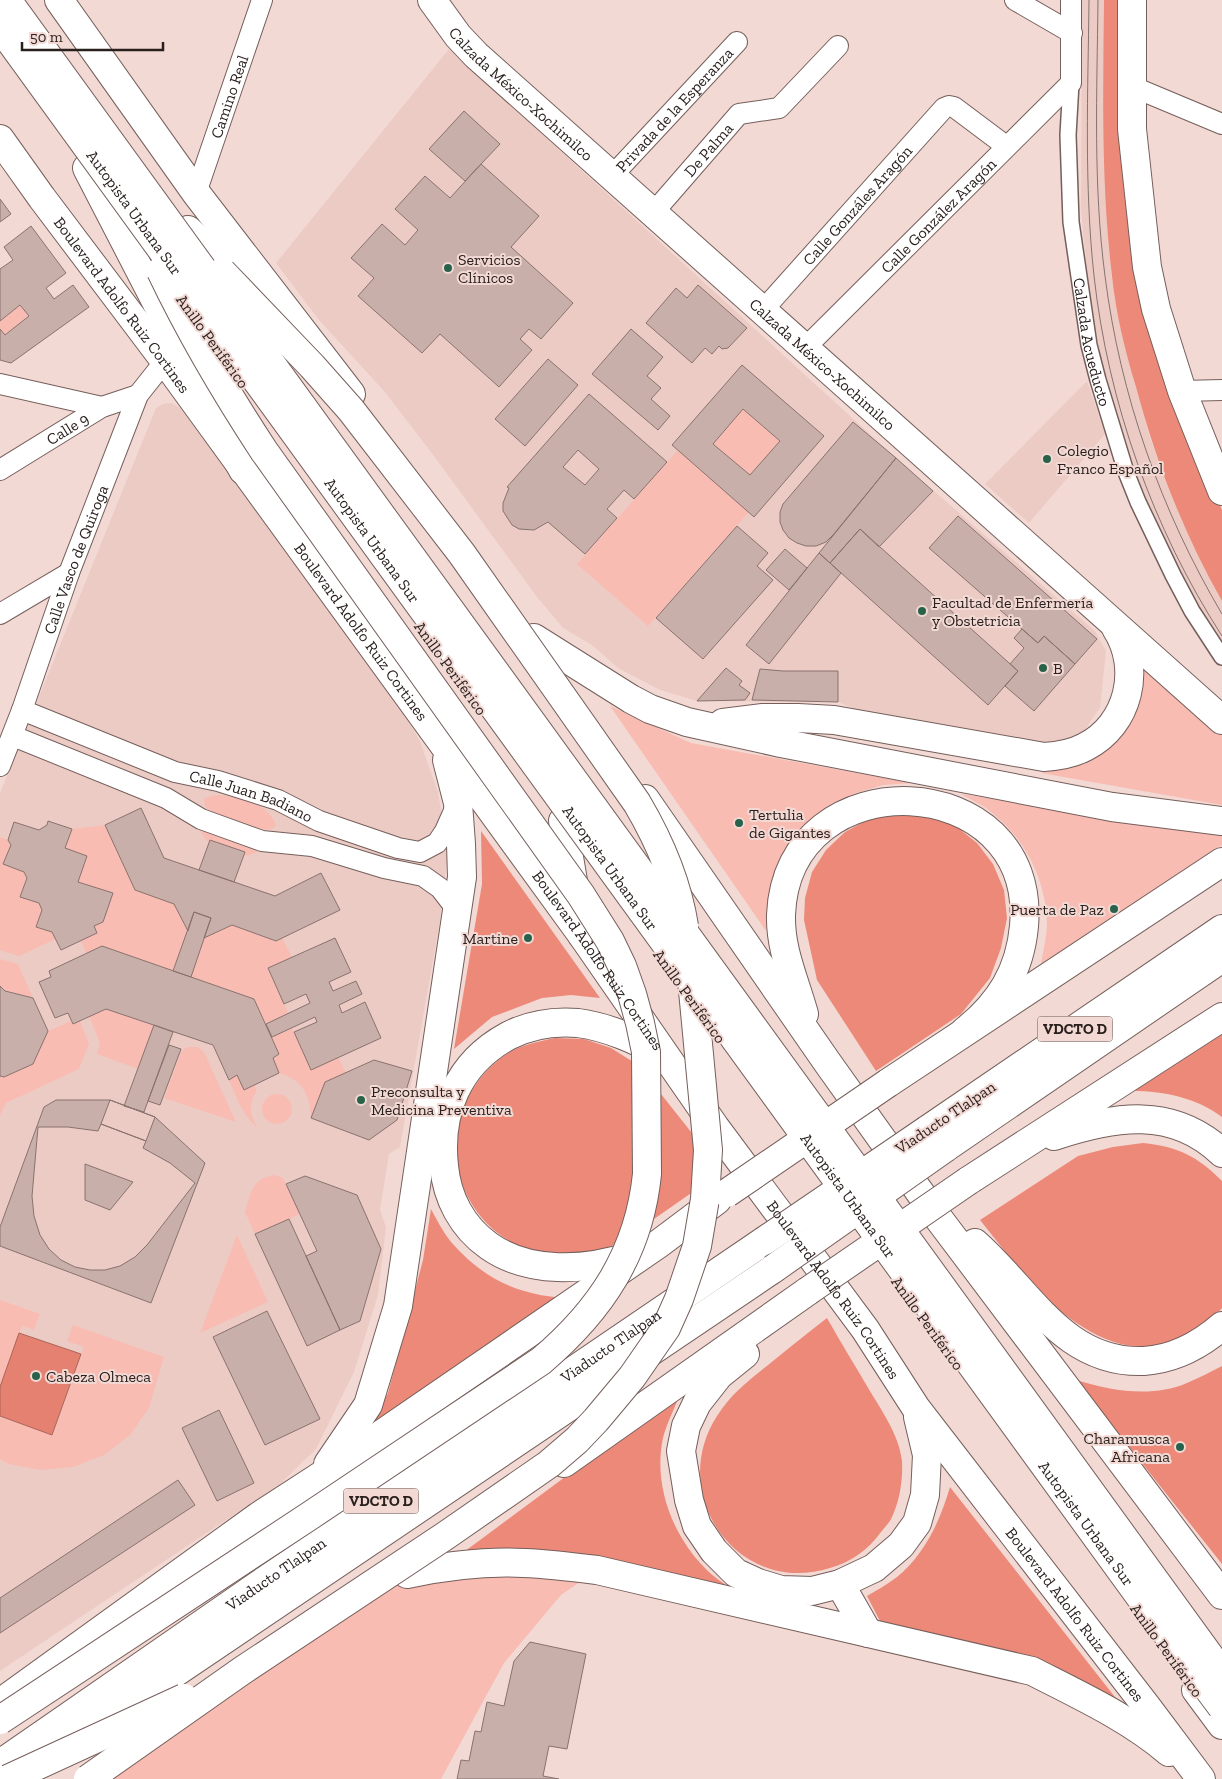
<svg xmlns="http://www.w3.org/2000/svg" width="1222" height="1779" font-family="'Zilla Slab',serif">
<rect width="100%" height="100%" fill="#f3d9d4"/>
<path fill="#edcbc5" d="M1082,0H1104V143L1107,224L1112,278L1125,347L1150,438L1173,498L1193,544L1222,601V648L1207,626L1163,541L1133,472L1103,369L1089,293L1081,210Z
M449,49L896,458L1095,631L1106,651L1100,708L1079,738L1023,751L891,724L838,702L697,701L660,690L618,668L592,645L563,628L537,597L431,452L384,391L319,320L276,263Z
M1087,381L1105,434L1029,523L985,484Z
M172,403L181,409L400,707L420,741L438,792L448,853L440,921L400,1147L389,1154L380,1210L386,1227L378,1295L354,1372L316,1449L280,1484L0,1671V793L156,408L163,404Z"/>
<path fill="#f8bcb2" d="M20,305L29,316L5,335L0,329V321Z
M743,409L780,441L750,475L713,444Z
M678,450L749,512L648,626L577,564Z
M1134,656L1222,735V805L1041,773L1088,755Z
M610,706L691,743L912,783L883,785L856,793L816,816L785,852L773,880L767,905L766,931Z
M961,794L1222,835V845L1041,964C1043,951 1047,936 1047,922C1045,878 1026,840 991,812C983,805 971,800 961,794Z
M221,795C240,799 270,803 276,826L271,829L258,830L213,814L205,806L204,799L210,796Z
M105,825L135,890L174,904L188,931L173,971L103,946L86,953L81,941L97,933L94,926L103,922L113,894L78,882L65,848L72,829Z
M203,829L257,848V852C240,862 209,850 201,832Z
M0,837L8,840L11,845L3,864L24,872L27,878L20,897L39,903L42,910L37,927L52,932L56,939L19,956L0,950Z
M232,925L275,941L282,938L292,957L268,969L288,1013L266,1024L254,999L191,977L204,938Z
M0,959L18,964L33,998L5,991L0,986Z
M106,1009L154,1025L138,1069L97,1054L100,1043L89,1016Z
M71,1021L73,1024L80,1021L89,1044L79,1069L6,1103L0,1115V1076L4,1077L33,1064L48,1031Z
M292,1028L311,1069L338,1057L346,1073L311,1118C310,1095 303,1080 279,1073L273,1058L279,1054L272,1037Z
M187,1047H198L204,1052L236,1122L164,1098L181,1052Z
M237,1075L254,1085L257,1091C248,1105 249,1114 258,1128C242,1116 237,1097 229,1080Z
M262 1109a15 15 0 1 1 30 0a15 15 0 1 1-30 0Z
M275,1175L283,1178L300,1214L255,1234L245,1212C251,1192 251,1179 275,1175Z
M237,1235L268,1302L200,1333Z
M0,1300L40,1314L34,1330L22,1326L0,1387Z
M73,1325L164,1357L149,1408L130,1435L104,1455L73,1467L41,1470L8,1464L0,1459V1417L53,1435L84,1347L67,1341Z
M596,1571L561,1595L504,1663L441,1779H105L407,1576Z"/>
<path fill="#ed8979" d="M1104,0H1127V121L1182,407L1222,510V601C1184,534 1156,462 1136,387C1125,351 1116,314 1112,276C1101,185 1103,92 1104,0Z
M900,813L933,816L957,827L977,843L993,864L1004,890L1007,918L1001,948L990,978L961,1014L876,1071L817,980L804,920L805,898L812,872L826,850L845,832L867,820Z
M481,831L600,998L571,995L542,998L492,1017L454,1049L482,884Z
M1222,1030V1117C1196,1097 1160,1090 1127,1091Z
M555,1038L584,1039L611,1048L638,1065L722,1171C700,1187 677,1203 654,1219C639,1229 615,1247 598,1251C577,1256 556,1257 535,1252C529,1251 523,1247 517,1245C467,1221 444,1163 462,1111C470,1089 485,1069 505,1055C520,1045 537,1042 555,1038Z
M1143,1143C1179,1147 1197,1156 1222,1181V1308C1212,1319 1201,1326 1189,1333C1131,1370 1074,1326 1032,1286C1026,1280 1021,1272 1015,1265C1004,1250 992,1235 980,1220L1078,1156L1113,1147Z
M431,1209C437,1220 443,1232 451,1242C488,1284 525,1297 580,1299L365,1437L388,1393L423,1260Z
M827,1318C840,1341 854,1364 867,1386C881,1410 899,1434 902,1461C903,1479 900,1500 892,1517C890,1522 885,1527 881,1532C868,1550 851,1562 830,1568C738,1597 666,1495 717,1416C732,1392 752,1378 773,1361C791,1346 809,1332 827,1318Z
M1222,1366V1564L1076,1380C1112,1391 1152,1398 1187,1383C1199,1378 1210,1372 1222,1366Z
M681,1391C676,1406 667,1422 663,1438C653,1484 672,1535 705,1568C712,1576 723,1583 732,1589L449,1563Z
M950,1487L1133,1720L1025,1658L880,1621L867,1596C877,1590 888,1584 897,1577C925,1554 940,1521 950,1487Z"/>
<path fill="#e48171" stroke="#ac6458" d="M19,1333L81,1354L52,1435L0,1416V1387Z"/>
<path fill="#c8afaa" stroke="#89726e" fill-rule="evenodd" d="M464,111L500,144L465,181L429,149Z
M481,164L539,216L511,247L573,303L541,339L529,329L520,339L532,350L499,387L440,334L422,353L358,296L374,278L351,258L382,224L405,245L418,230L395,209L425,176L450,198Z
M0,199L11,214L0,222Z
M31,226L66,273L46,288L54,299L73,285L89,307L11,363L0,360V329L5,335L29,316L20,305L0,321V269L13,260L4,247Z
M698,285L747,328L728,348L722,349L719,346L712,354L705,348L692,363L646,323L676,288L687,298Z
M631,329L663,357L647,376L661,388L651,399L670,416L658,430L592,374Z
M548,359L578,385L525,446L495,419Z
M742,365L824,436L754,517L672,445ZM743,409L780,441L750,475L713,444Z
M589,394L667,462L634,499L624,490L607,509L617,518L585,554L548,522L534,530L519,529L512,525L503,511V503L509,488L507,487ZM578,450L599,469L585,485L563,467Z
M853,422L896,458L833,535L826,542L816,546H806L797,543L789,538L783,530L780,522V512L783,504Z
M896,458L933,491L879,547L860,529L830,563L819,553Z
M958,516L1097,639L1075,664L1044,636L1038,643L929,548Z
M737,526L768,553L757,566L773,580L703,659L656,618Z
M860,529L1018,671L988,705L830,563Z
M785,549L807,568L789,590L766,570Z
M819,553L841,573L769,664L746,645Z
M1022,629L1038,643L1044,636L1075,664L1034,711L1005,686L1018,671L1010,664L1024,648L1014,638Z
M726,668L742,681L739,685L750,693L745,700L697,701Z
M760,669L783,671H838V702L752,700Z
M141,808L164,858L275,896L321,873L340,910L276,941L232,925L204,938L211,918L194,912L188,931L174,904L135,890L105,825Z
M48,821L72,829L65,848L87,856L78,882L113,893L103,922L94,926L97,933L61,950L52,932L36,927L42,910L39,903L20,897L27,878L24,872L3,864L11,845L8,840L14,822L39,830L47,825Z
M210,840L245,852L234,882L199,870Z
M194,912L211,918L191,977L173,971Z
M335,938L351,972L329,982L333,991L356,981L362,994L339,1005L342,1013L365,1002L381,1038L311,1070L294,1032L317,1022L315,1017L272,1037L266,1024L310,1003L306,994L284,1004L268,968Z
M102,946L254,999L279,1054L273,1058L279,1073L244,1090L237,1075L229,1080L213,1045L106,1009L73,1024L68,1013L55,1018L39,982L51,977L49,971Z
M0,986L5,991L33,998L48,1031L33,1064L4,1077L0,1076Z
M154,1025L173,1032L144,1112L124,1106Z
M169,1045L181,1049L160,1105L148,1101Z
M374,1060L412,1071L397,1120L369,1140L311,1118L325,1082Z
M56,1100H110L155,1117L205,1163L151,1303L0,1246V1227L44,1107Z
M110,1100L155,1117L146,1141L101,1124Z
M101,1124L146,1141L143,1148L170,1163L195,1183L147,1245L135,1257L120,1266L105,1270H90L75,1267L61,1260L49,1249L40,1235L34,1216L32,1196L38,1127H68L98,1131ZM85,1164L133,1182L110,1210L85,1200Z
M305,1176L357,1195L381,1249L360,1321L340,1330L306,1256L317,1251L286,1184Z
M289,1219L340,1330L307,1346L255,1234Z
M267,1311L320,1419L265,1445L213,1337Z
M219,1410L254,1483L217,1501L182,1428Z
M178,1480L195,1505L0,1633V1598Z
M530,1642L586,1654L567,1749L549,1746L543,1776L559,1779H457L461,1760L469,1761L475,1731L481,1732L487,1702L504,1706L514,1661Z"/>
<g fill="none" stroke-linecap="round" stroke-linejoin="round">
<g stroke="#755f5b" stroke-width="18">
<g id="pedestrian">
<path id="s1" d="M1071,83L1068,135L1071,222L1089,345L1098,380L1126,472L1138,502L1173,575L1192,611L1222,657"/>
</g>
</g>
<g stroke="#755f5b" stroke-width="22">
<g id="minor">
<path d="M1015,0L1072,33"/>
<path d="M1131,86L1222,124"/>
<path id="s2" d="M612,176L737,42"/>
<path id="s3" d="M196,193L262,0"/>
<path id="s4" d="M653,213L739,114L779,108L838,46"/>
<path id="s5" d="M763,310L944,108L949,106L954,107L1006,146"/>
<path id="s6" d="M805,348L1071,83V0"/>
<path d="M0,384L102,407"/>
<path d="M1182,391L1222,390"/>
<path id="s7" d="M0,470L102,407L138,395"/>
<path d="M0,614L69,573"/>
<path id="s8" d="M22,710L175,772L218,781L278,800L319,821L398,848L420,852L437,843L445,831L457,804"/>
<path d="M13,736L166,798L201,819L262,841L312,846L384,868L423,876L440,888L457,910"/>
<path id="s9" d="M0,766L22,710L69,573L138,395L165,361"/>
</g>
</g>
<g stroke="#755f5b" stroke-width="30">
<g id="secondary">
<path d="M59,0L196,193L351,394"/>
<path id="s10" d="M432,0L458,36L476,55L1222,720"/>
<path d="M1132,0V129L1147,267L1156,309L1182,391L1222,491"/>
<path id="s11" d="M0,139L42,198L165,361L582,935L715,1127L865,1329L916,1408L1147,1707L1201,1779"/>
<path d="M534,638L631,699L650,709L687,722L781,743L1112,807L1222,821"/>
<path d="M723,723L763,718H798L834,720L1044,757C1059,756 1072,754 1085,747C1129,725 1142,668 1116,628"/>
<path d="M645,799L827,1062L936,1215L1222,1595"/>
<path d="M804,1014C795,981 780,950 781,915C787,756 1038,767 1024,926C1020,971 1000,1003 965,1031"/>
<path d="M888,1083L1222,862"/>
<path d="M1054,1136C1114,1116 1173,1106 1222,1153"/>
<path d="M968,1181L1222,1017"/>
<path d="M975,1243C1029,1290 1063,1364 1144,1361C1173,1359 1200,1345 1222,1326"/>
<path d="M631,1256C585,1271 529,1274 489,1246C462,1227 447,1198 444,1166C438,1112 458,1063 508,1036C529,1025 554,1021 578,1023C608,1027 636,1040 663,1054"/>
<path d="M745,1354L719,1375L697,1403L686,1426L681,1451L689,1500L697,1526L714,1551L736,1573L758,1583L781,1590L812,1591L840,1584L874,1568L901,1545L917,1523L925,1495L927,1455L918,1417"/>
<path d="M564,1463L808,1291"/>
<path d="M328,1464L368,1405L398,1306L462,877L461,844L458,803L447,760"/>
<path d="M407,1574C445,1566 485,1561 524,1563C548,1564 573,1567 597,1570L1032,1671C1079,1695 1129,1718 1169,1752"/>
<path d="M840,1584L868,1633"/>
<path d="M0,1703L259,1516L319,1477L657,1245L717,1200"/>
</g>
</g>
<g stroke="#755f5b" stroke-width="30">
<g id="motorway">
<path d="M87,168L243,470"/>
<path d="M188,230L245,284"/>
<path d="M563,821L582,935"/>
<path d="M927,1130L1222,929"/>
<path d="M945,1148L1222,958"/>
<path d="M1196,1690L1222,1725"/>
<path d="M77,1739L773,1269"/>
<path id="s12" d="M0,1764L257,1586L764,1241"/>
</g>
</g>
<use href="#pedestrian" stroke="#fff" stroke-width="15"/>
<use href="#minor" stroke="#fff" stroke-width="20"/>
<use href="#secondary" stroke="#fff" stroke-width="28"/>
<use href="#motorway" stroke="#fff" stroke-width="28"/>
<path stroke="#847370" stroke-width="1" d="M1089,0C1088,92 1084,184 1094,276C1108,402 1153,529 1222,636
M1098,0C1097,92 1093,185 1105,276C1120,395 1161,511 1222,614"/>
<g stroke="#755f5b" stroke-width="30" stroke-linecap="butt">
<path id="secondary-bridge" d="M727,1193L888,1083
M808,1291L968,1181"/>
</g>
<g stroke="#755f5b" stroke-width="30" stroke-linecap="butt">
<g id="motorway-bridge">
<path d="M7,0L1222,1673"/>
<path id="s13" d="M0,27L1162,1627L1222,1707"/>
<path d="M222,272L312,366L351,410L462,554L637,803C660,842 677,881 684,926"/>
<path d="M764,1241L927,1130"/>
<path d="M773,1269L945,1148"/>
<path d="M0,1720L311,1515L541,1361C601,1310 639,1253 647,1174L646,1052L640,1023L632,994L622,966L610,941L581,895L264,451C226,393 191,334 161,271"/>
<path d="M8,1779L184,1698"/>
<path d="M88,1779L243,1670L445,1536L549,1464L577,1440L596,1420L632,1377L666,1328L679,1299L697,1246L705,1199L708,1150L692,980"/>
</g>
</g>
<use href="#secondary-bridge" stroke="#fff" stroke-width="28"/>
<use href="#motorway-bridge" stroke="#fff" stroke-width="28"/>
</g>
<g fill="#29624a" stroke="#f3d9d4" stroke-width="2">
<circle cx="448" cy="268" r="5"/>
<circle cx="1047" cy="459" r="5"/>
<circle cx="922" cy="611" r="5"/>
<circle cx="1043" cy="668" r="5"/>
<circle cx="739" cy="823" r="5"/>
<circle cx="1114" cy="909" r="5"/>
<circle cx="528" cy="938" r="5"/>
<circle cx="361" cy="1100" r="5"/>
<circle cx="36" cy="1376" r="5"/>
<circle cx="1180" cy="1447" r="5"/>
</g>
<g text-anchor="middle" stroke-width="4" stroke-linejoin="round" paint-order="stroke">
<g fill="#f3d9d4" stroke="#665855" stroke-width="1">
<rect x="1037.5" y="1016.5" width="75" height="25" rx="4"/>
<rect x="343.5" y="1488.5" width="75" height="25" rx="4"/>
</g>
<g font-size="15" font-weight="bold" fill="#29201e">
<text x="1075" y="1034">VDCTO D</text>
<text x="381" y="1506">VDCTO D</text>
</g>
<g font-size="16" fill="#29201e" stroke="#f3d9d4">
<text dy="6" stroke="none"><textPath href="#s10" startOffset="130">Calzada México-Xochimilco</textPath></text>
<text dy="6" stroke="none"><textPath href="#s3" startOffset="102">Camino Real</textPath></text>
<text dy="6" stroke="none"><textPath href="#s2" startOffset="91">Privada de la Esperanza</textPath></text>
<text dy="6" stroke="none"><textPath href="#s4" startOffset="84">De Palma</textPath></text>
<text dy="6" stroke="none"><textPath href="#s5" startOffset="141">Calle Gonzáles Aragón</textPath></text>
<text dy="6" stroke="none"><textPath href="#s13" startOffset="229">Autopista Urbana Sur</textPath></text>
<text dy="6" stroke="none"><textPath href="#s6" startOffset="188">Calle González Aragón</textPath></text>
<text dy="6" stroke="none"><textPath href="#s11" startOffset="206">Boulevard Adolfo Ruiz Cortines</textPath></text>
<text transform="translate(213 341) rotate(54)" y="6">Anillo Periférico</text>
<text dy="6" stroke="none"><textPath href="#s1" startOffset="261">Calzada Acueducto</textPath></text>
<text dy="6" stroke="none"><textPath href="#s10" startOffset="535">Calzada México-Xochimilco</textPath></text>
<text dy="6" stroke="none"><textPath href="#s7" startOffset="79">Calle 9</textPath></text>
<text dy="6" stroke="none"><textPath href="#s13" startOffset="634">Autopista Urbana Sur</textPath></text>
<text dy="6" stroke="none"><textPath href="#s9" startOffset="220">Calle Vasco de Quiroga</textPath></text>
<text dy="6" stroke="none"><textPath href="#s11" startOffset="611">Boulevard Adolfo Ruiz Cortines</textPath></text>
<text transform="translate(451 668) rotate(54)" y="6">Anillo Periférico</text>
<text dy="6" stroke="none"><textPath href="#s8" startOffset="245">Calle Juan Badiano</textPath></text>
<text dy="6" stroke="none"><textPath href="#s13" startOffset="1039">Autopista Urbana Sur</textPath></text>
<text dy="6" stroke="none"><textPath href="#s11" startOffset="1016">Boulevard Adolfo Ruiz Cortines</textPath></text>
<text transform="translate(690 996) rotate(54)" y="6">Anillo Periférico</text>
<text transform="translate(945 1117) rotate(-34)" y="6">Viaducto Tlalpan</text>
<text dy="6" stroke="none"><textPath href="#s13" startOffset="1444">Autopista Urbana Sur</textPath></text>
<text dy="6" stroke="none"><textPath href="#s11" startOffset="1421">Boulevard Adolfo Ruiz Cortines</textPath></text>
<text transform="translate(928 1323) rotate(54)" y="6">Anillo Periférico</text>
<text dy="6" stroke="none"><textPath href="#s12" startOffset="740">Viaducto Tlalpan</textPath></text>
<text dy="6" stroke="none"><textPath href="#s13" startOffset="1849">Autopista Urbana Sur</textPath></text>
<text dy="6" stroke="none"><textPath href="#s12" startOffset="335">Viaducto Tlalpan</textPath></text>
<text dy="6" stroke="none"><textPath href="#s11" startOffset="1826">Boulevard Adolfo Ruiz Cortines</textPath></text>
<text transform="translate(1167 1650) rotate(54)" y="6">Anillo Periférico</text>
</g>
<g font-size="16" fill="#29201e" stroke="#f3d9d4" text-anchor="start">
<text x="458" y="265">Servicios<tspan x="458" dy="18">Clínicos</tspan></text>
<text x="1057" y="456">Colegio<tspan x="1057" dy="18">Franco Español</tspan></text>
<text x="932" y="608">Facultad de Enfermería<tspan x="932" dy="18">y Obstetricia</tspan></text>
<text x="1053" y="674">B</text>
<text x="749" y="820">Tertulia<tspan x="749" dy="18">de Gigantes</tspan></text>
<text x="1104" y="915" text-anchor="end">Puerta de Paz</text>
<text x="518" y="944" text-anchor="end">Martine</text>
<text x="371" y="1097">Preconsulta y<tspan x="371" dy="18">Medicina Preventiva</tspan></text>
<text x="46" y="1382">Cabeza Olmeca</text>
<text x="1170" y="1444" text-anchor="end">Charamusca<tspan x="1170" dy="18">Africana</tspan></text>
</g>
</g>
<path d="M22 42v8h141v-8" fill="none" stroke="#29201e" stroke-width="2.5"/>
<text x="30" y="42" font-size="15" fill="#29201e" stroke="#f3d9d4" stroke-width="4" paint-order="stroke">50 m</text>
</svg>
